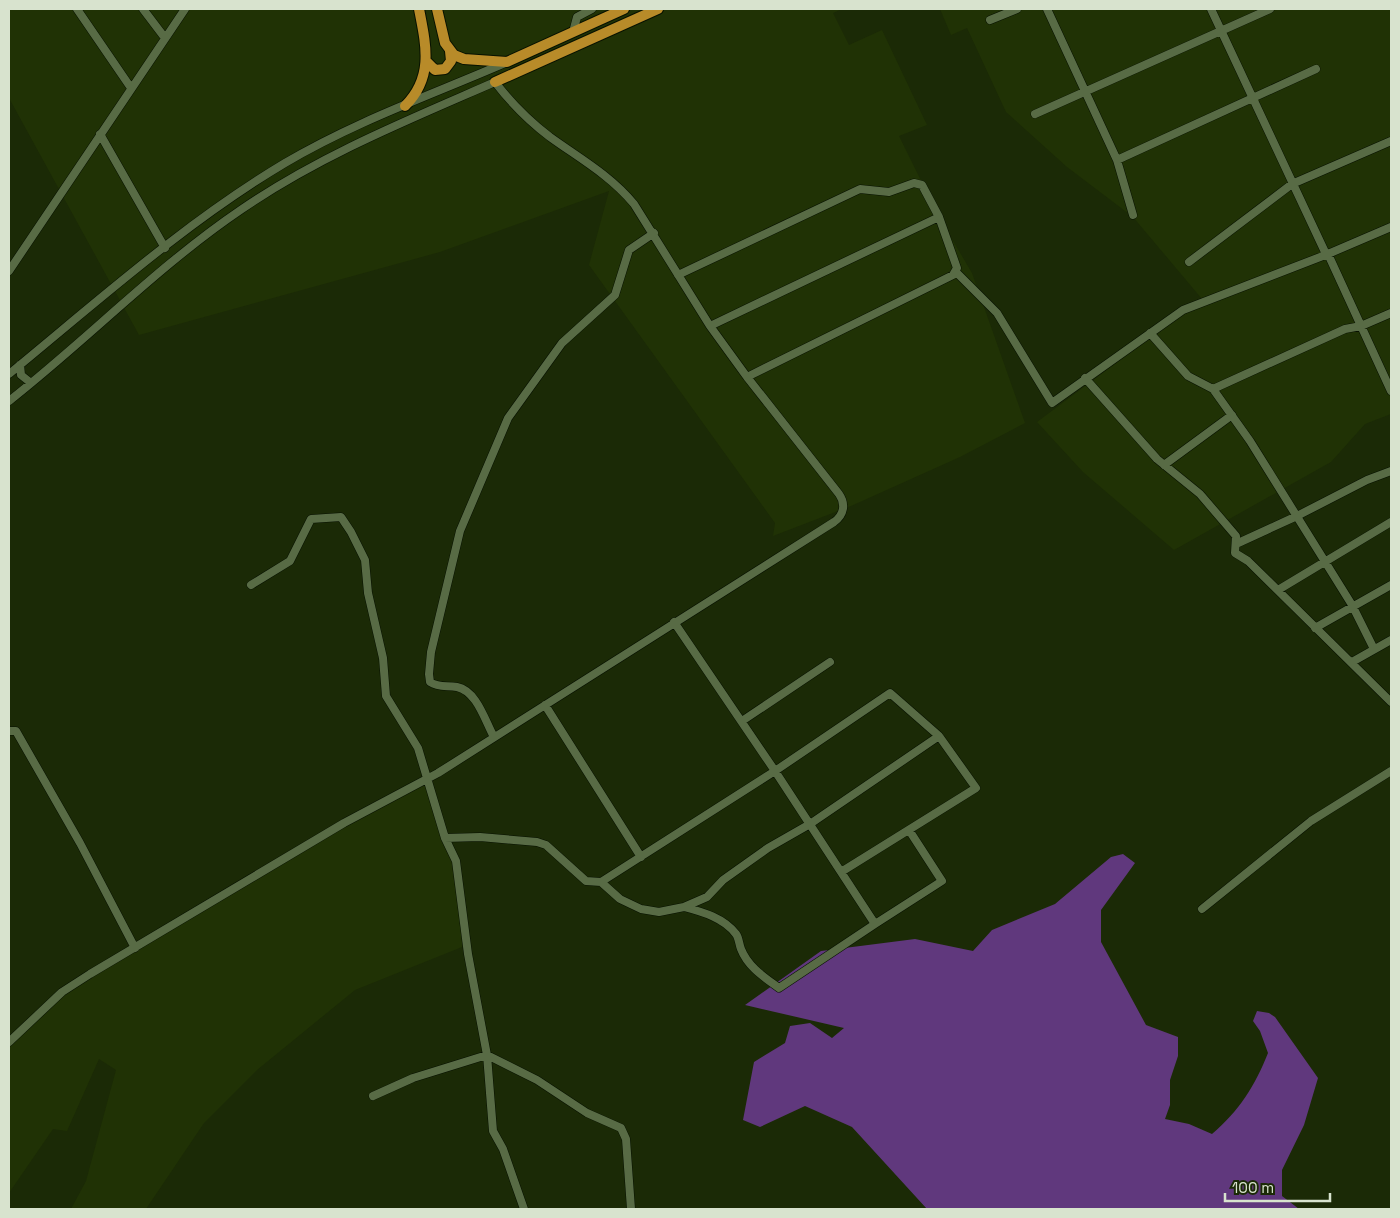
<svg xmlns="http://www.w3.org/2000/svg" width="1400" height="1218" font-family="'Space Grotesk',sans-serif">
<rect width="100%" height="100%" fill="#1b2a06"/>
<path fill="#203205" d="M9,9H842L833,13L849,45L882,30L927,125L899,136L939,217L972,273L1025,423L960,457L851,506L773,536L775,523L589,265L609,191L440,252L139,335L9,98Z
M940,9H1391V414L1365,424L1331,462L1174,550L1083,472L1037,422L1202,299L1133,217L1067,167L1006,112L967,28L951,35Z
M427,779L456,861L467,945L355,990L257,1070L204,1123L146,1209H71L86,1181L116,1070L99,1059L67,1131L53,1129L9,1193V1042L62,992L233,889Z"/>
<path fill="#60387d" d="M1123,854L1135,863L1101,910V942L1146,1025L1178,1037V1056L1170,1080V1105L1165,1119L1189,1124L1212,1134C1239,1111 1255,1086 1268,1053L1260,1031L1253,1021L1257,1011L1269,1013L1275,1017L1318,1078L1304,1125L1282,1170V1196L1299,1209H927L852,1127L805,1106L760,1127L743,1120L754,1062L785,1043L790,1026L810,1023L832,1038L844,1028L745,1005L821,951L915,939L973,951L992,930L1055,904L1111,857Z"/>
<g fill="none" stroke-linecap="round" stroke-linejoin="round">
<g stroke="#071100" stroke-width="9">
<path id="minor" d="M77,9L131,88
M143,9L165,38
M1047,9L1117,160L1133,215
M1211,9L1325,252L1328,254L1391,227
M990,20L1017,9
M573,32L577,17L592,9
M1035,114L1270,9
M100,134L165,248
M1117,160L1316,69
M1189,262L1292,184L1391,141
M9,271L185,9
M956,272L997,313L1052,403L1183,310L1328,254L1391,391
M678,275L860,189L889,192L914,183L922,185L939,217L957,268L953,275L747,377
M710,326L939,217
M1150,333L1188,376L1213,389L1250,441L1352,605L1374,649
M20,365L21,375L31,383
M9,374C98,301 186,222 285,163C354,122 431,95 505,63
M1085,378L1157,459L1200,494L1236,536L1235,553L1248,561L1391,702
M1213,389L1345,329L1361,326L1391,313
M9,401C88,339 159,265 242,209C321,155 408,120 495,82C511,103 529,121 550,137C579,158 610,175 634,204L710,326L747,377L839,494C846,504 844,515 834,522L438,773L344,823L90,974L62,992L9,1042
M1164,465L1232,415
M1236,544L1297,516L1367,480L1391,471
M251,585L290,561L311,519L341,517L351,532L365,560L368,593L383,658L386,696L418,748L445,838L456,861L468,954L487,1055L493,1131L503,1149L524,1209
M1278,590L1391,522
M674,622L775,771L875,924L942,881L909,830
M1315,628L1391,585
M1352,662L1391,640
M545,705L641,857
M742,721L830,662
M9,731H16L80,843L135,948
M494,737C485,721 477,691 457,687C447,685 439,688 430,682L429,674L431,652L460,531L508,418L562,343L615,295L629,250L654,233
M445,838L480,837L537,842L546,845L586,881L601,882L620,899L641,909L659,912L684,907L707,897L723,880L768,848L810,824L939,736L976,788L841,872
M601,882L775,771L890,693L939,736
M684,907C703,912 724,918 736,934C739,938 739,944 741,949C748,967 764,977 779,988L875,924
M1202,909L1311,821L1391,771
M373,1096L413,1078L487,1055L537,1080L587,1113L621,1128L626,1139L631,1209"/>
</g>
<g stroke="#071100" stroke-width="12">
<path id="major" d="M437,9L445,43L454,55L464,59L507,62L624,9
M427,62L435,70L445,69L451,61L450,51
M495,82L658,9
M405,106C434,77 426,45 419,9"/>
</g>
<use href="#minor" stroke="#586b45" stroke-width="8"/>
<use href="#major" stroke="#b88b29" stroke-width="10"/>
</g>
<rect width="1400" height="1218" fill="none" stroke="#d8e3ce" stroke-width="20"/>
<path d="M1225 1193v8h105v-8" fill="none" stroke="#d8e3ce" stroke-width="2.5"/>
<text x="1232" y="1193" font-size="15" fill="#d8e3ce" stroke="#1b2a06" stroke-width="4" paint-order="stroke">100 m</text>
</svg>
